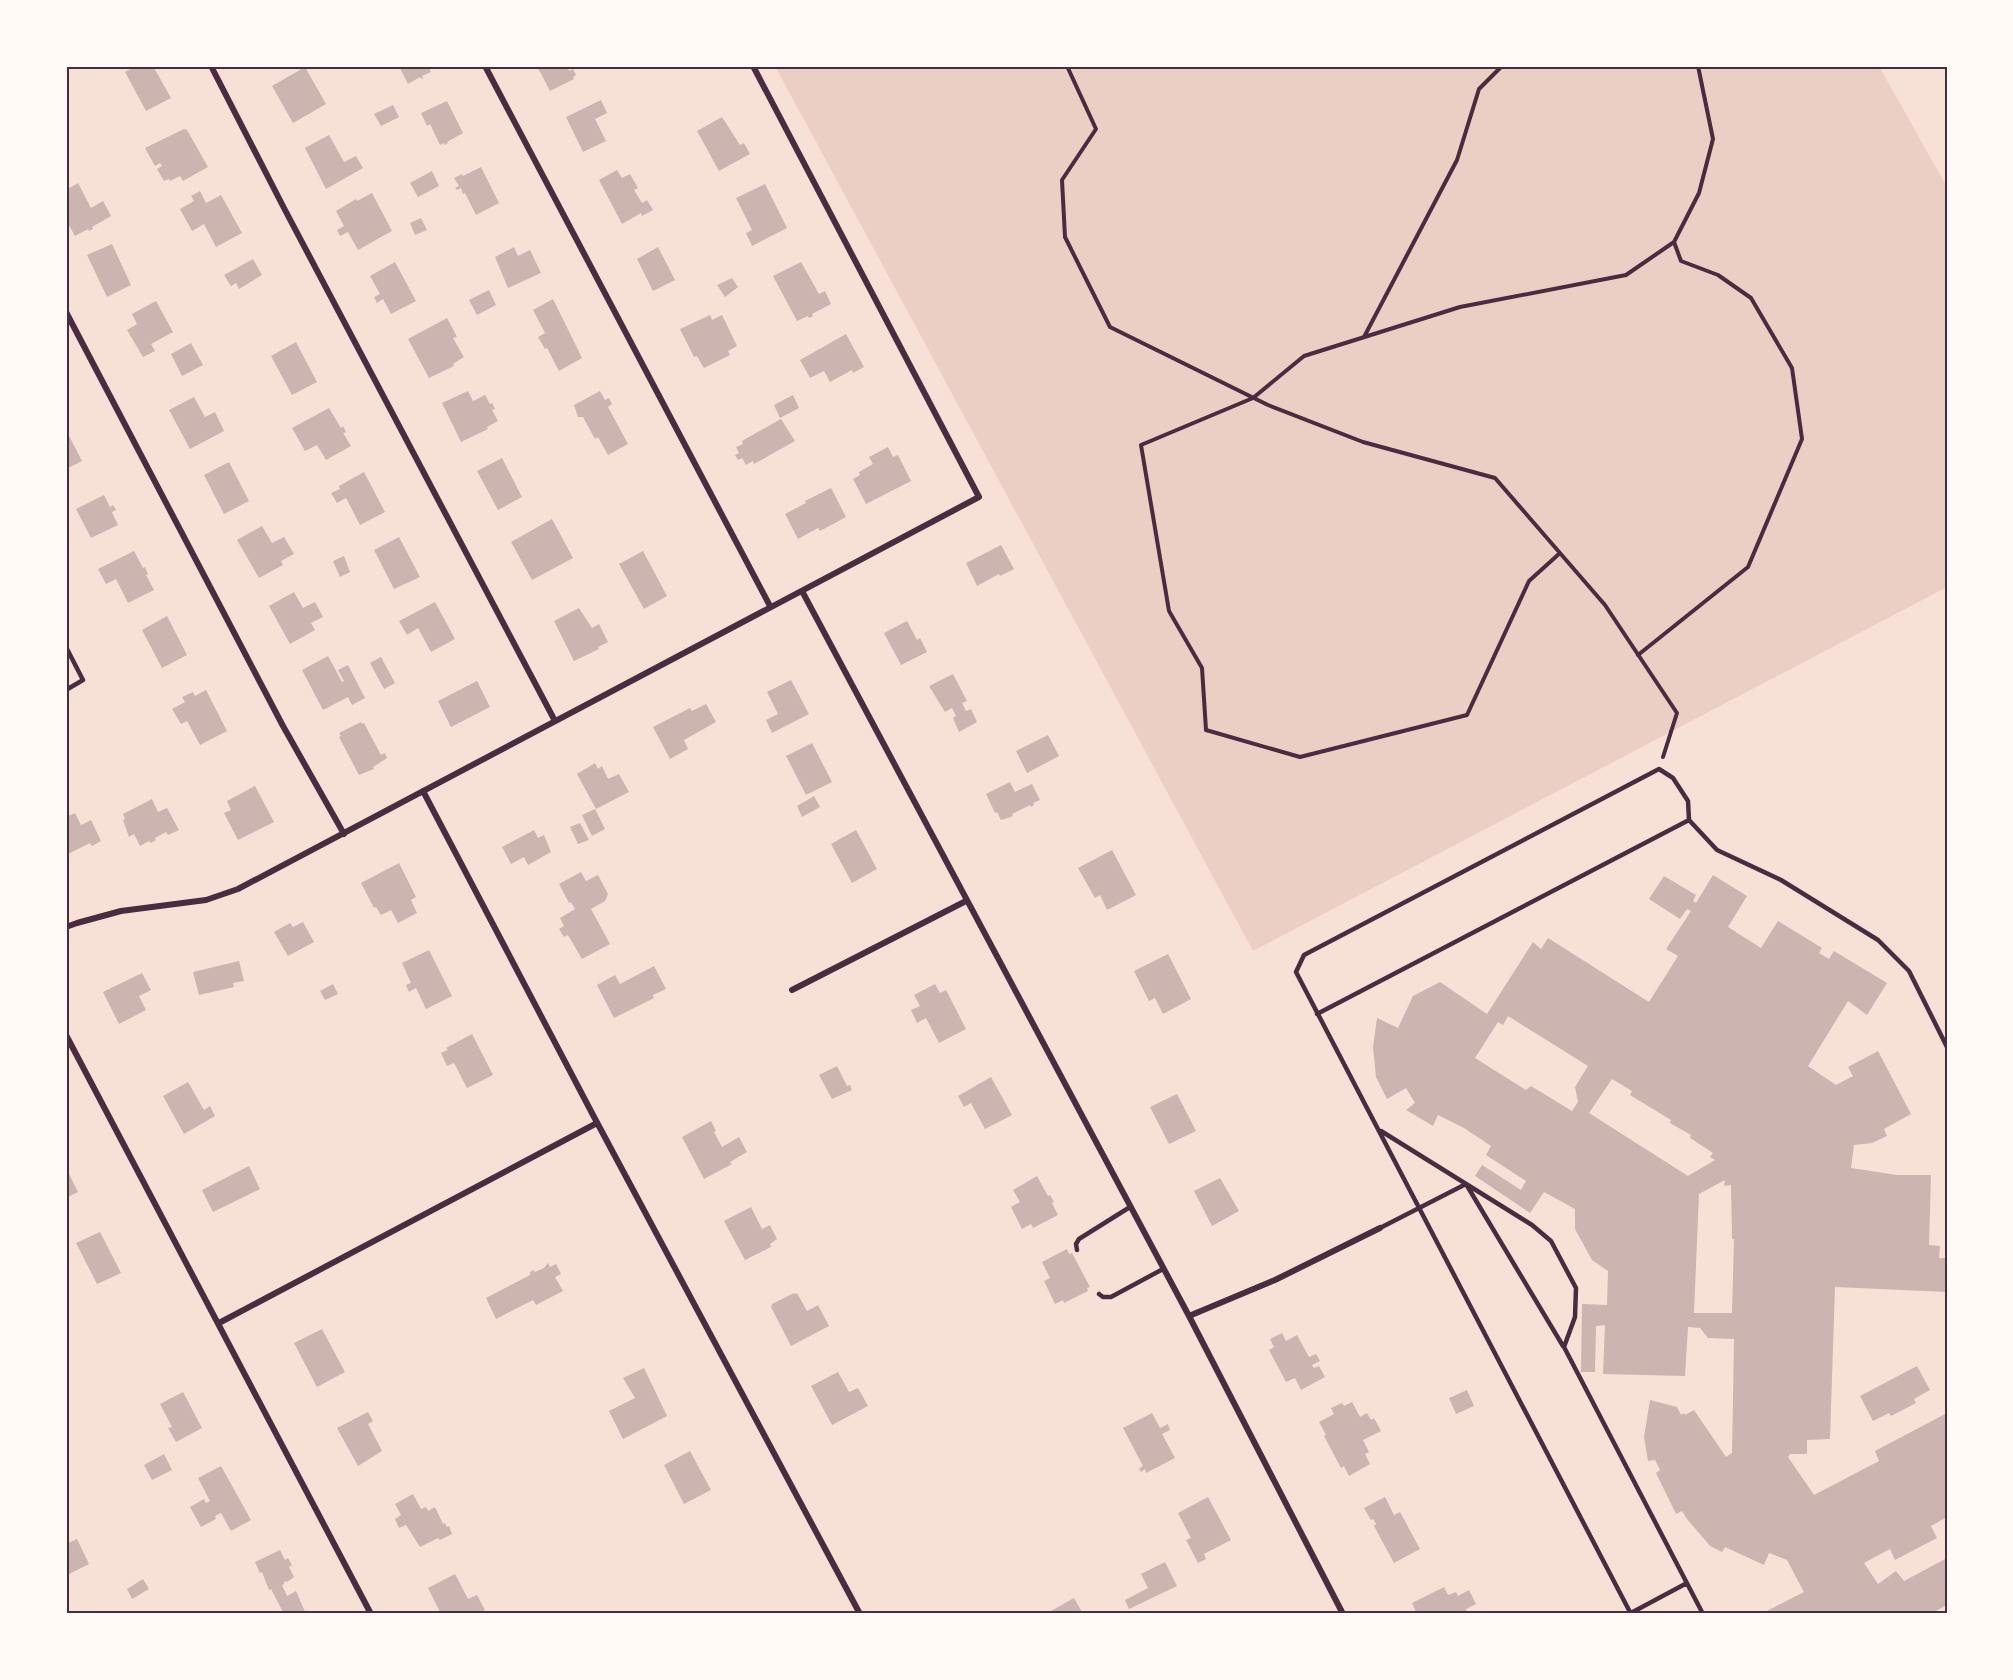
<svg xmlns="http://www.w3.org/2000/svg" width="2013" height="1680" font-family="'Exo 2',sans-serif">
<rect width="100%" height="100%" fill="#f7e1d7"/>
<path fill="#ebcfc5" d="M775,66H1879L1947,187V587L1253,951Z"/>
<path fill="#ccb4b1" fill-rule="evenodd" d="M136,66H153L171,98L146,111L125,72Z
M399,66H428L431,72L422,76L423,78L421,79L420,77L408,84Z
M537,66H567L569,71L573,69L576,75L573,77L574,79L550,91Z
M305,67L326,104L293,123L272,86Z
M601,100L607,113L595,119L606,141L583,152L566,117Z
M447,101L463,133L447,142L448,143L445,145L444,143L440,145L430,124L427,126L421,113Z
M393,105L399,117L381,126L374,114Z
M722,117L740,145L744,143L750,154L719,171L697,131Z
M184,129L187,130L208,167L183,181L180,176L170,181L169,179L164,181L157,169L162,166L160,163L155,166L145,148Z
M329,135L344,162L356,156L363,168L326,189L305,148Z
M481,167L499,203L476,215L465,193L463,194L461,188L457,190L455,188L459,186L454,178L462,174L463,176Z
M617,170L622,178L630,174L638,188L634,190L642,203L647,200L653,210L642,216L641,213L622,224L599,180Z
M432,171L439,186L418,197L410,183Z
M78,183L91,208L103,201L111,216L92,227L93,229L89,231L88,229L75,236L66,220V190Z
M765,184L787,228L752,246L746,233L752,230L736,198Z
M200,191L206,203L221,195L242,233L216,247L204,224L192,231L180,209L194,201L191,196Z
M372,193L392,231L358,250L348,232L340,236L337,230L344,226L336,211L356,199L357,201Z
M421,218L427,230L415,235L410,223Z
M112,244L131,285L107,297L87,255Z
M514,247L518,256L530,250L541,273L508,288L495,257Z
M658,247L675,280L653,291L637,259Z
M253,259L262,275L239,289L236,283L231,286L224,275Z
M395,262L416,301L391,314L383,299L377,303L374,297L380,294L370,276Z
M801,262L819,294L825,291L831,304L812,314L813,316L809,318L808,316L797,321L773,276Z
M732,278L738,287L725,297L717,285Z
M489,290L496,305L477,315L469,300Z
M553,299L582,358L559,371L547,348L545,349L538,337L545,333L533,310Z
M156,301L173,332L151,344L155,351L143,357L127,330L137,324L132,314Z
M710,315L712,320L722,315L737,346L728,351L730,355L704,368L697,356L694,357L680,329Z
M447,318L457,337L453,338L464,357L453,364L454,366L429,378L408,339Z
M846,334L864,367L853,373L852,370L830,382L824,371L810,378L800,360Z
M296,342L317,382L292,395L271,356Z
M191,343L203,365L182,376L171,354Z
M468,391L473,401L485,395L490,404L492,403L495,409L492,410L498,421L487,427L488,429L461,442L442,403Z
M600,391L605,400L609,398L612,404L608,407L628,444L608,455L598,437L595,439L583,417H578L574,405Z
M793,395L799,408L780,418L774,405Z
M194,397L205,417L215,412L224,431L190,449L169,410Z
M329,408L341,428L343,426L346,432L343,433L351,446L326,460L317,445L305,451L292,428Z
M781,419L795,441L754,464L753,461L746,465L742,458L738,460L735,455L739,453L736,447L743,444L742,441Z
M66,430L82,461L66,469Z
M888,447L893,457L898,455L911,481L866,504L853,479L860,475L859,472L873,464L869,457Z
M502,458L522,497L498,510L477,471Z
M229,462L249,501L224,514L204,475Z
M364,472L385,512L360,525L346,498L337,503L331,493L340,489L339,486Z
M831,488L846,517L820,531L818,528L798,539L785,514L806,503L805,501Z
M104,495L110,507L113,505L116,510L112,512L118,525L91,538L76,509Z
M552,519L573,558L532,580L511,542Z
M262,526L272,543L284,537L294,554L281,561L283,565L259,578L237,540Z
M399,537L420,577L394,589L374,550Z
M1001,545L1014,569L1000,576L999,574L977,586L966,563Z
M134,551L143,568L145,567L148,574L146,575L154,590L128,603L116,579L106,584L98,569Z
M643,551L667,596L644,609L619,564Z
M344,556L350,572L340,577L333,561Z
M294,592L303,608L315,602L323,617L311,623L315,630L290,644L269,606Z
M435,602L455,639L431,652L418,628L407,635L399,621Z
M579,608L592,628L599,624L608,642L598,647L599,649L574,661L554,621Z
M167,616L187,655L162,668L142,630Z
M907,621L917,640L920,638L927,652L901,665L884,633Z
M328,656L342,682L344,681L338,670L348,665L365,698L352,705L348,697L323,710L302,670Z
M381,657L395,683L384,689L370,663Z
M953,674L967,701L962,703L966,711L971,709L977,722L959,732L953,718L956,716L952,708L945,712L929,686Z
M791,680L809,714L772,733L766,720L778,714L767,692Z
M477,681L490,707L451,727L438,701Z
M206,690L227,731L200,745L187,721L181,724L172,709L185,702L182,697L193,692L195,696Z
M706,704L716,722L684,740L688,749L670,759L653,727L690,708L692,711Z
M361,722L362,724L364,723L381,755L385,753L387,758L373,767L374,769L359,775L339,737L341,736L339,733Z
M1048,735L1059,756L1027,773L1016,751Z
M812,743L832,782L806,795L786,756Z
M595,763L598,769L602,766L608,779L619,774L629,792L596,809L577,774Z
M1010,782L1015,792L1032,784L1040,800L1033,803L1034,805L1031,807L1030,805L1012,814L1013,816L1011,817L1001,820L997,812L995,813L986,794Z
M255,786L274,822L238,840L224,813L231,810L227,801Z
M814,796L820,807L802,817L797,806Z
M152,799L158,812L167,808L179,830L168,835L166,832L155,838L156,840L151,843L149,841L140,846L134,834L129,837L123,820L125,819L123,814Z
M595,809L605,829L592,836L582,815Z
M75,813L81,825L91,820L101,841L92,846L90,843L66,855V817Z
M580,823L589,840L578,844L570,827Z
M534,830L538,838L544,835L551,852L528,865L524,857L511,864L502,847Z
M856,830L877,869L852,883L831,844Z
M1112,850L1136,895L1107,910L1100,895L1095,898L1078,868Z
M399,863L416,897L411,900L417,913L398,923L391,910L381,915L376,907L374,908L361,883Z
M581,872L586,881L598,875L608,894L605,901L591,909L610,944L582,959L568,935L564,937L559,929L564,926L560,918L575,909L571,902L569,903L559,884Z
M1713,875L1747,896L1728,927L1761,948L1778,921L1822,948L1819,953L1829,959L1834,951L1887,983L1867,1015L1848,1001L1808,1066L1836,1085L1853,1076L1848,1067L1878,1051L1911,1114L1884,1129L1887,1136L1872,1143L1854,1145L1851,1168L1897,1175H1931L1929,1245L1940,1246L1939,1258H1947V1292L1835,1287L1830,1439L1807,1440V1454H1790L1788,1457L1814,1495L1879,1461L1875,1451L1947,1413V1517L1931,1526L1937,1538L1895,1560L1890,1549L1864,1563L1878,1584L1896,1571L1904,1581L1947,1558V1605L1934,1612L1936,1614H1761L1804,1592L1787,1560L1769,1553L1764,1565L1725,1547L1722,1552L1710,1546L1687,1519L1682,1511L1676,1514L1656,1473L1660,1470L1655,1460L1648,1461L1644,1437L1650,1400L1677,1407L1681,1415L1684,1413L1685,1415L1694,1410L1726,1457L1732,1453L1734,1339L1708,1338L1700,1328L1688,1327L1685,1376L1603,1374L1605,1325L1596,1326L1595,1372H1581L1582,1304L1607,1305L1608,1271L1592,1260L1575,1229V1209L1544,1192L1530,1213L1475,1176L1482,1165L1521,1190L1526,1181L1486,1155L1491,1146L1464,1128L1438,1115L1433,1126L1406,1110L1415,1103L1406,1088L1387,1099L1376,1077L1373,1047L1377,1018L1398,1028L1413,996L1440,982L1487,1014L1533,942L1541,949L1548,938L1649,1002L1678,956L1666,949L1691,911L1687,909L1680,919L1649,899L1664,876L1696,895L1693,901L1696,903ZM1508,1016L1588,1066L1575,1087L1578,1102L1572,1111L1531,1086L1526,1090L1475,1058L1498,1022L1503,1025ZM1612,1079L1632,1091L1630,1095L1671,1120L1670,1123L1691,1135L1690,1138L1713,1153L1710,1157L1715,1160L1688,1176L1589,1113ZM1725,1180L1724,1186L1731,1185L1732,1239H1734L1732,1313H1694L1699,1194Z
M303,922L314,942L288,956L274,932L290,923L293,927Z
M429,950L452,996L426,1009L416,988L409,992L406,985L411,983L402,963Z
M1168,954L1191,999L1163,1014L1155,998L1149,1001L1134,971Z
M239,961L244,981L233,983L234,987L199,995L193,972Z
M654,966L666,989L653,995L654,998L614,1018L597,985L615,975L620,984Z
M142,973L151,990L139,996L146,1010L119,1024L103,992Z
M333,984L338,994L325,1000L320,991Z
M935,984L940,993L946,990L966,1029L939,1043L926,1018L917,1023L911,1010L920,1006L914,995Z
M472,1034L493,1075L467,1088L454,1063L447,1066L441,1053L448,1050L446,1048Z
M837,1066L847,1086L850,1085L852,1090L832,1099L819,1075Z
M991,1077L1012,1115L985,1129L971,1103L964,1107L958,1096Z
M188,1082L204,1110L210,1106L215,1116L184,1134L163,1096Z
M1177,1094L1196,1131L1169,1144L1150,1107Z
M711,1121L716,1131L714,1132L722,1147L739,1137L747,1152L730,1162L732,1164L704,1179L682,1137Z
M249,1166L260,1189L213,1212L202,1190Z
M66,1168L78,1192L66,1198Z
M1037,1176L1048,1196L1050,1195L1054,1202L1052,1203L1058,1215L1033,1228L1031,1224L1022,1229L1011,1207L1020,1202L1013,1190Z
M1220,1178L1239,1211L1212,1226L1194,1191Z
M751,1207L762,1229L770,1225L777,1239L770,1244L771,1247L745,1260L724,1221Z
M100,1232L121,1273L97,1284L76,1243Z
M1067,1249L1069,1254L1072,1253L1090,1287L1087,1288L1088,1291L1064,1303L1063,1300L1055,1304L1044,1281L1050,1278L1042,1262Z
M548,1263L550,1267L556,1264L561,1274L555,1277L563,1291L536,1305L533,1300L496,1319L486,1298L530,1275V1272L534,1270L535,1272L544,1268Z
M794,1293L795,1294L797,1293L807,1311L818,1305L829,1326L791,1346L771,1307L772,1304Z
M322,1329L345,1372L317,1387L294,1343Z
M1282,1333L1286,1341L1297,1335L1309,1357L1316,1354L1320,1361L1312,1365L1314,1368L1319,1366L1325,1377L1301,1390L1295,1378L1286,1382L1269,1350L1274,1347L1270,1339Z
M1917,1366L1930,1390L1914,1399L1916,1403L1891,1416L1889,1413L1873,1421L1860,1396Z
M644,1368L667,1416L623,1439L609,1411L635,1398L623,1378Z
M838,1372L849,1392L858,1388L868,1406L832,1425L811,1386Z
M1467,1390L1474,1406L1456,1414L1449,1398Z
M183,1392L202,1428L176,1442L168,1428L172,1427L160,1404Z
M1352,1402L1360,1417L1367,1413L1371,1420L1374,1418L1381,1431L1363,1440L1369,1452L1365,1454L1370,1464L1349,1476L1344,1466L1341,1468L1324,1436L1326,1435L1319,1422L1334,1414L1331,1408L1342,1403L1344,1406Z
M368,1412L373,1421L368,1424L382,1451L358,1466L337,1428Z
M1152,1413L1160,1428L1168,1424L1170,1430L1162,1434L1175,1458L1146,1473L1145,1469L1141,1472L1139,1469L1143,1466L1123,1428Z
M690,1451L711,1490L684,1504L664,1465Z
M164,1454L172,1470L152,1480L144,1465Z
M221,1466L251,1520L231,1531L221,1513L215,1516L216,1519L201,1527L190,1507L204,1499L206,1503L210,1501L198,1478Z
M413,1494L421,1509L426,1507L428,1511L435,1507L443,1524L445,1523L447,1527L449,1526L452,1534L440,1540L438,1538L420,1547L406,1525L399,1528L395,1519L401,1515L395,1504Z
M1208,1497L1231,1540L1204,1554L1206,1559L1198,1563L1186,1540L1191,1538L1178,1513Z
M1385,1497L1394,1515L1400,1512L1420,1549L1394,1563L1374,1526L1376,1524L1373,1519L1371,1520L1364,1508Z
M77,1539L89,1564L67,1575L66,1544Z
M280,1550L285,1560L288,1558L292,1565L289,1567L294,1577L287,1582L286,1581L284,1582V1584L282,1585L287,1596L296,1591L306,1614H286L284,1611L283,1612L271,1589L269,1590L262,1572L260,1573L255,1562Z
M1165,1562L1177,1586L1129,1609L1125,1600L1148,1588L1141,1574Z
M455,1574L468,1599L477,1595L485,1610L476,1614H441L428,1588Z
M143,1579L149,1589L132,1599L127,1589Z
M1444,1587L1448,1595L1456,1592L1458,1596L1469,1590L1476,1604L1466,1609L1467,1613L1465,1614H1417L1412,1603Z
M1074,1598L1083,1614H1053L1051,1611Z"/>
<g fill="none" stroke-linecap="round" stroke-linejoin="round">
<path stroke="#4a2c40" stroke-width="4" d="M1067,66L1096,129L1062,180L1065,237L1110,327L1268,405L1363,442L1495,478L1605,605L1677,713L1663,757
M1364,337L1457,160L1479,89L1502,66
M1560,553L1529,581L1467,715L1300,757L1206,730L1202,668L1169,611L1141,445L1253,398L1304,356L1460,307L1626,275L1674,242L1699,193L1713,139L1698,66
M1638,655L1748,567L1802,439L1792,368L1751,298L1718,275L1681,261L1674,242"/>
<path stroke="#4a2c40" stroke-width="4.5" d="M66,647L83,680L66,690
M1317,1014L1689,820
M1381,1131L1532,1225L1551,1241L1576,1288L1575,1317L1564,1347L1703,1614
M1380,1228L1466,1184L1563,1346
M1077,1250L1076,1244L1079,1239L1130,1207
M1099,1294L1103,1297H1111L1163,1269
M1629,1614L1687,1583
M1631,1614L1296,972L1304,955L1659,769L1673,778L1688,801L1689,820L1717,850L1781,880L1878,940L1909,971L1947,1047"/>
<path stroke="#4a2c40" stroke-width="6" d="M211,66L285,210L555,721
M485,66L770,606
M66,312L283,726L344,834
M802,591L1189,1316L1343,1614
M423,791L593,1115L860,1614
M66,927L77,923L121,911L206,900L238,889L979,497L753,66
M792,990L966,901
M66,1035L371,1614
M1189,1316L1275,1280L1380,1228
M219,1323L597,1123"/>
</g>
<rect width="2013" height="1680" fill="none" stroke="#fffaf5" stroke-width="135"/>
<rect x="68" y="68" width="1878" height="1544" fill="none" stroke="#4a2c40" stroke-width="2"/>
</svg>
